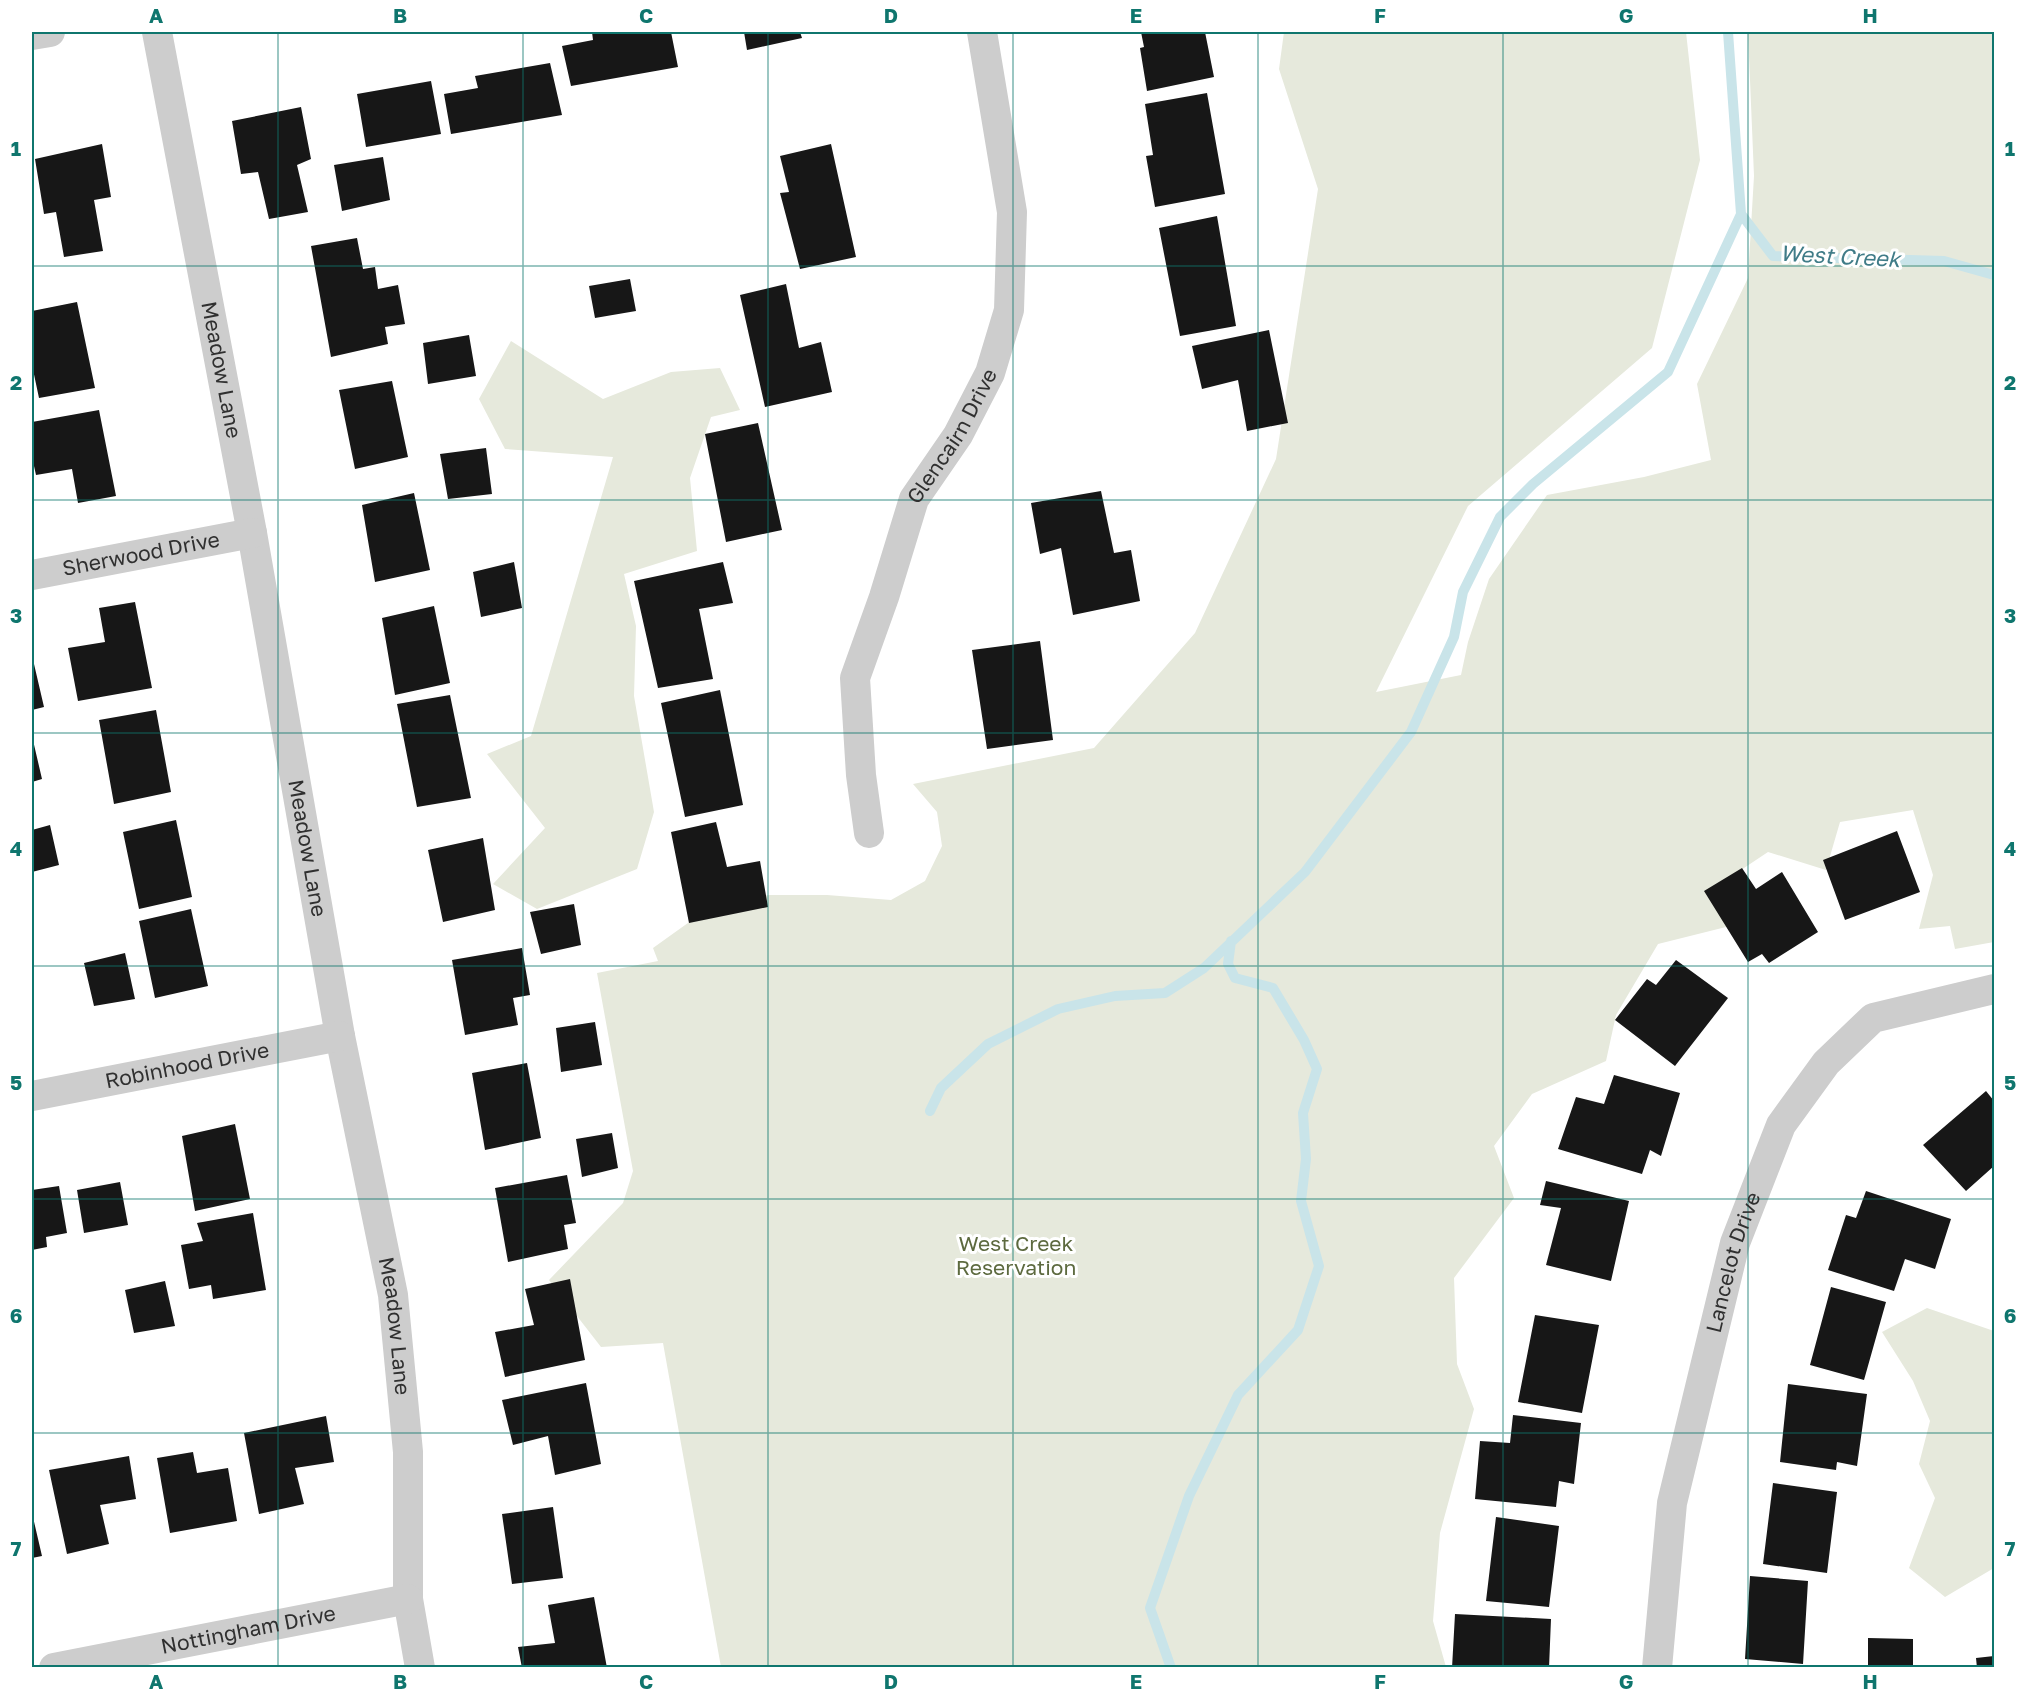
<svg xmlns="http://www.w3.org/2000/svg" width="2026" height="1699" font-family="'Golos Text',sans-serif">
<rect width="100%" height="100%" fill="#fff"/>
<path fill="#e6e9dc" d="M1284,32H1686L1700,160L1652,348L1468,506L1376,692L1461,675L1468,642L1489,579L1547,495L1644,477L1711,460L1697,384L1748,278L1754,176L1748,32H1994V942L1955,949L1950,926L1919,929L1933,875L1913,810L1840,822L1826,870L1768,852L1732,876L1726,927L1658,944L1616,1015L1606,1061L1532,1094L1494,1146L1514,1198L1454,1278L1457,1364L1474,1409L1440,1533L1433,1621L1446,1667H721L663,1343L601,1347L549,1280L623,1203L633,1171L597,973L658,961L653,948L720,900L770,895H827L891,900L925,881L942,846L937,812L913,784L1094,748L1195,633L1276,459L1318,189L1279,69Z
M511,341L603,399L671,372L720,368L740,410L711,417L690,478L697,551L624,574L636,626L634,696L654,812L637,869L537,909L493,884L545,828L487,754L531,736L613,457L505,449L479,399Z
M1927,1308L1994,1331V1568L1945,1597L1909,1568L1935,1498L1919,1464L1930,1421L1913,1381L1882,1332Z"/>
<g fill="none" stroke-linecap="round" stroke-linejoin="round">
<path stroke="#c9e4e9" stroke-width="10" d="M1728,32L1741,214L1773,256L1944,261L1994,275
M930,1111L941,1088L988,1044L1058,1009L1115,996L1165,993L1204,968L1305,872L1411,732L1454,637L1463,592L1500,517L1533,484L1668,372L1741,214
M1171,1668L1150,1608L1189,1496L1238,1395L1298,1330L1319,1266L1301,1201L1306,1159L1303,1113L1317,1069L1304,1040L1273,988L1235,978L1228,964L1231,941"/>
</g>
<path fill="#171717" d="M592,32H671L678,67L571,86L562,46L593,40Z
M744,32H800L802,38L747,50Z
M1141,32H1205L1214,77L1147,91L1140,48L1144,47Z
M550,63L562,115L451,134L444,94L478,88L475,76Z
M431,81L441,134L366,147L357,94Z
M1207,93L1225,194L1155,207L1146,156L1153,155L1145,104Z
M301,107L311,159L297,165L308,212L269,219L258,172L241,174L232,121Z
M102,144L111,197L94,200L103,251L64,257L56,212L44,214L35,159Z
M831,144L856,257L800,269L780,193L789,192L780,156Z
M383,157L390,200L342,211L334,165Z
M1217,216L1236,326L1180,336L1159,228Z
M357,238L363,269L375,267L378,289L398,285L405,324L385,327L388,344L331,357L311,246Z
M630,279L636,311L595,318L589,286Z
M786,284L799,348L821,342L832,392L765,407L740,295Z
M77,302L95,388L39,398L32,365V311Z
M1269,330L1288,423L1247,431L1238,380L1202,389L1192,346Z
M469,335L476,376L428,384L423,343Z
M392,381L408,457L355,469L339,390Z
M99,410L116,496L78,503L72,469L36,475L32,457V422Z
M758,423L782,530L726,542L705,434Z
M486,448L492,494L448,499L440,454Z
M1101,491L1114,553L1131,550L1140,601L1073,615L1061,548L1040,554L1031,503Z
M414,493L430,570L375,582L362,505Z
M514,562L522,608L481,617L473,572Z
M723,562L733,603L699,609L713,679L658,688L634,581Z
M135,602L152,688L78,701L68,648L105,642L99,608Z
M434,606L450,683L395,695L382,618Z
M1040,641L1053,740L987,749L972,650Z
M34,664L44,707L32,710V665Z
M720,690L743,805L685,817L661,703Z
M450,695L471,798L417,807L397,704Z
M156,710L171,792L114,804L99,720Z
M32,736L42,779L32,782Z
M176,820L192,897L139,909L123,832Z
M716,822L727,867L760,861L768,907L689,923L671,832Z
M50,825L59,865L32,872V830Z
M1897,831L1920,892L1845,920L1823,860Z
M483,838L495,910L443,922L428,850Z
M1742,868L1756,889L1782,872L1818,932L1769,963L1762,954L1748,962L1704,891Z
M574,904L581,945L541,954L530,912Z
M191,909L208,986L155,998L139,921Z
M522,948L530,995L513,998L518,1025L465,1035L452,960Z
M125,953L135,999L94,1006L84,963Z
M1676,960L1728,998L1675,1066L1615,1020L1647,979L1656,985Z
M595,1022L602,1065L561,1072L556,1028Z
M527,1063L541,1138L485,1150L472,1073Z
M1614,1075L1680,1093L1661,1156L1650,1150L1642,1174L1558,1149L1576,1097L1604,1104Z
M1986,1091L1994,1101V1166L1966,1191L1923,1145Z
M235,1124L250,1199L195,1211L182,1136Z
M612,1133L618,1168L582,1177L576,1139Z
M567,1175L576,1223L564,1225L568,1249L508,1262L495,1188Z
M1546,1181L1629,1201L1611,1281L1546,1265L1561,1208L1540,1205Z
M120,1182L128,1225L84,1233L77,1190Z
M59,1186L67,1233L46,1237L47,1247L32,1250V1190Z
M1866,1191L1951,1219L1935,1269L1905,1259L1894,1291L1828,1270L1846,1215L1856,1218Z
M253,1213L266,1290L213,1299L211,1285L189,1289L181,1245L203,1241L197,1223Z
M570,1279L585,1360L505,1377L495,1332L534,1325L525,1289Z
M165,1281L175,1326L134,1333L125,1290Z
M1831,1287L1886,1302L1864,1380L1810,1365Z
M1535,1315L1599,1325L1582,1413L1518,1402Z
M586,1383L601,1464L555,1475L548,1436L513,1445L502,1400Z
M1788,1384L1867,1394L1857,1466L1837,1462L1836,1470L1780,1462Z
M1513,1415L1581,1423L1574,1484L1559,1481L1556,1507L1475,1499L1480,1441L1510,1443Z
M326,1416L334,1462L295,1468L304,1504L259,1514L244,1433Z
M193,1452L197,1473L228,1468L237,1521L170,1533L157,1458Z
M129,1456L136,1499L100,1505L109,1544L67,1554L49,1470Z
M1773,1483L1837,1492L1827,1573L1763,1564Z
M553,1507L563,1578L512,1584L502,1514Z
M32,1513L42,1556L32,1558Z
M1496,1517L1559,1526L1549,1607L1486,1601Z
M1750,1576L1808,1581L1803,1664L1745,1659Z
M594,1597L607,1668H522L518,1647L555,1643L548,1605Z
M1455,1614L1551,1619L1549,1668H1452Z
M1868,1638L1913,1639V1668H1868Z
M1994,1656V1668H1977L1976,1658Z"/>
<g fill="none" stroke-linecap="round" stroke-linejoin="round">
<g stroke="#cdcdcd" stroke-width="30">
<path id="s1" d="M157,32L252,533L340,1036L393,1295L408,1452V1599L420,1668"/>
<path d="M32,35L50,32"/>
<path id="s2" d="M32,575L252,533"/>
<path id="s3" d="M869,833L861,775L855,678L884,597L914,499L958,435L990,373L1009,310L1012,212L982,32"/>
<path id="s4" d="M32,1096L340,1036"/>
<path id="s5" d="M54,1668L408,1599"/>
<path id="s6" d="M1657,1668L1672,1503L1735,1243L1781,1125L1826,1063L1873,1018L1994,989"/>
</g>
</g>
<path fill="none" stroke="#0f766e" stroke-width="1.5" stroke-opacity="0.55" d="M278,32V1668M523,32V1668M768,32V1668M1013,32V1668M1258,32V1668M1503,32V1668M1748,32V1668M32,266H1994M32,500H1994M32,733H1994M32,966H1994M32,1199H1994M32,1433H1994"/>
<g text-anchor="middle" stroke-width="6" stroke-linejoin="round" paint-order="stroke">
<g font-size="21" fill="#303030" stroke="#fff">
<text dy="7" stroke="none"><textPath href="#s1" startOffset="344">Meadow Lane</textPath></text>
<text dy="7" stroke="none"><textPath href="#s3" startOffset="418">Glencairn Drive</textPath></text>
<text dy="7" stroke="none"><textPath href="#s2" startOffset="111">Sherwood Drive</textPath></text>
<text dy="7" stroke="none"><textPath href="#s1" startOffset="830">Meadow Lane</textPath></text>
<text dy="7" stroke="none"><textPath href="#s4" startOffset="158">Robinhood Drive</textPath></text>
<text dy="7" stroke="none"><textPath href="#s6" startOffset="414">Lancelot Drive</textPath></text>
<text dy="7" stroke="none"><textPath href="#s1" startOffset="1316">Meadow Lane</textPath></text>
<text dy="7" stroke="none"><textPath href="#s5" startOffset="198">Nottingham Drive</textPath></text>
</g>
<g font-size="21" fill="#5d6a3f" stroke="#fff">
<text x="1016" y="1251">West Creek<tspan x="1016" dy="24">Reservation</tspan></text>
</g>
<g font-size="22" font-style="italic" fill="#407c88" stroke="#fff">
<text transform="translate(1840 256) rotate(3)" y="8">West Creek</text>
</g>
</g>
<rect width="2026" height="1699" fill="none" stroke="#ffffff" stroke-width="66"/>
<rect x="33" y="33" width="1960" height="1633" fill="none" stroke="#0f766e" stroke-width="2"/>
<g font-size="20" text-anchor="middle" font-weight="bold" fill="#0f766e">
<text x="156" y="23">A</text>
<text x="400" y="23">B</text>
<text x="646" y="23">C</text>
<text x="891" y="23">D</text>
<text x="1136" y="23">E</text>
<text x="1380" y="23">F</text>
<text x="1626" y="23">G</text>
<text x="1870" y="23">H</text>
<text x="16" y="156">1</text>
<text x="2010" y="156">1</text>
<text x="16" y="390">2</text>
<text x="2010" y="390">2</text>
<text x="16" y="623">3</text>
<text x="2010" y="623">3</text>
<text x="16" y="856">4</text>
<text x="2010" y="856">4</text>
<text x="16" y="1090">5</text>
<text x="2010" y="1090">5</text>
<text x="16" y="1323">6</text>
<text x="2010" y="1323">6</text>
<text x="16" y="1556">7</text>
<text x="2010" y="1556">7</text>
<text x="156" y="1689">A</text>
<text x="400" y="1689">B</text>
<text x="646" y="1689">C</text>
<text x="891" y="1689">D</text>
<text x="1136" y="1689">E</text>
<text x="1380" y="1689">F</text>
<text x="1626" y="1689">G</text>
<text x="1870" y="1689">H</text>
</g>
</svg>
